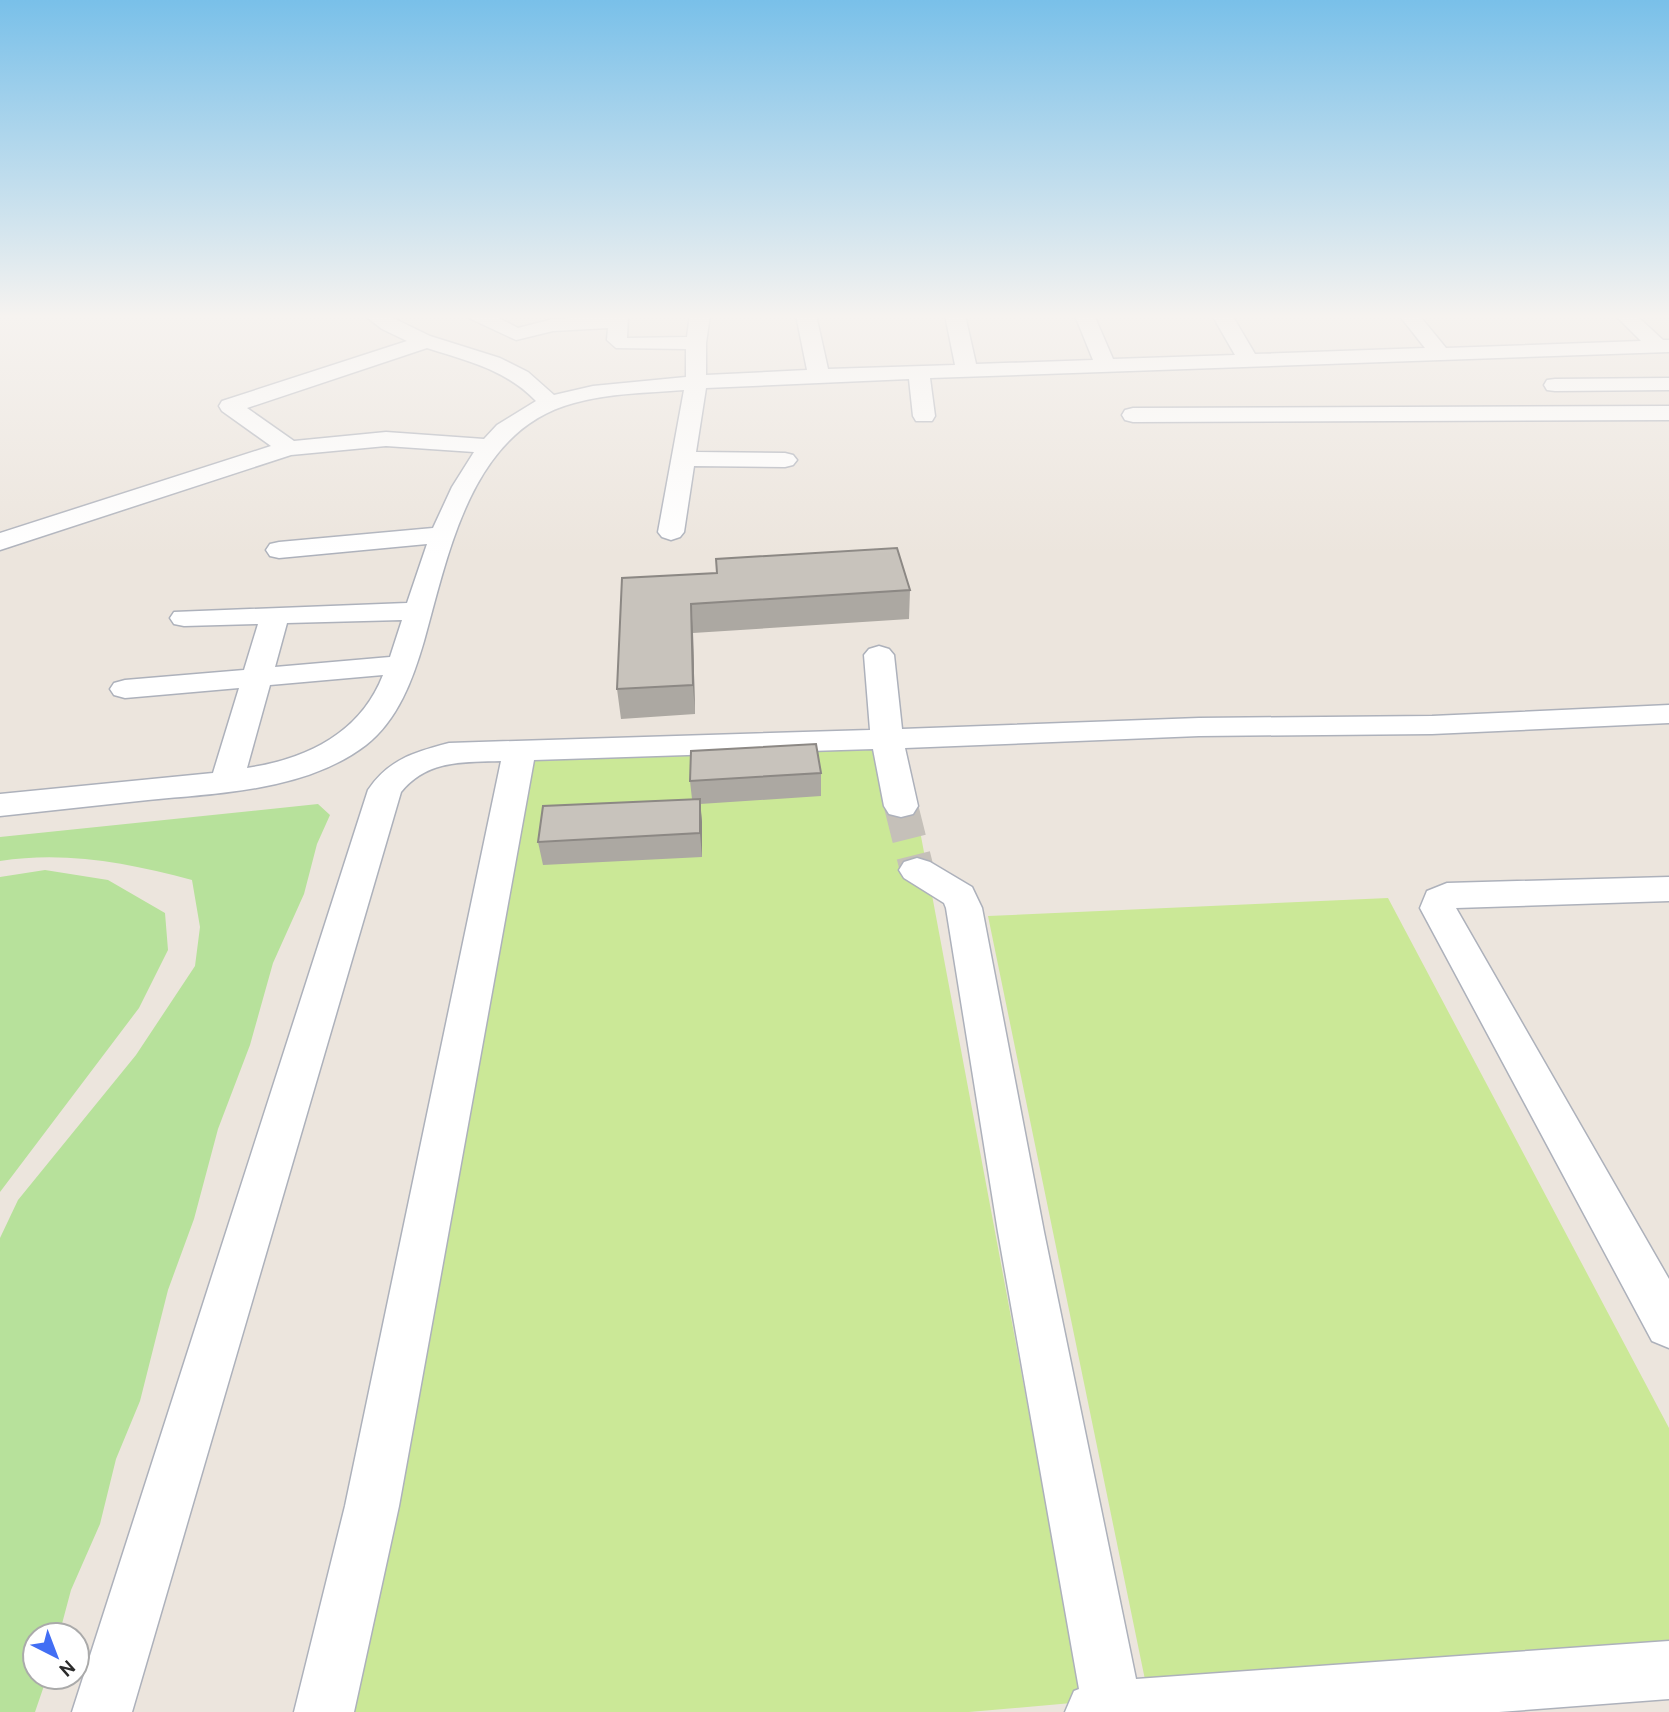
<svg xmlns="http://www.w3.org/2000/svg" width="1669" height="1712" font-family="Cabin,sans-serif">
<rect width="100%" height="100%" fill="#ece5dd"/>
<path fill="#b7e19b" d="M318,804L330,815L317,844L304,894L273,963L250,1045L218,1129L194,1219L168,1290L140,1401L116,1459L100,1524L71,1590L59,1635H35V1677H47L35,1712H0V1238L18,1200L136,1055L195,966L200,927L192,880C128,863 66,851 0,861V837Z
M45,870L108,880L165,913L168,950L139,1008L0,1192V877Z"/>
<path fill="#cbe897" d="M903,740L1083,1702L969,1712H340L507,759Z
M1388,898L1669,1428V1666L1150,1704L988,916Z"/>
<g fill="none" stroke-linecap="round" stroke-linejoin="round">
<path stroke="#c5c0b9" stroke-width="34" stroke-dasharray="34 17" stroke-linecap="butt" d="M901,806L917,870"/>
<g stroke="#adb1bb" stroke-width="3">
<path id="minor" d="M364,315H387L430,336L500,358L528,372L554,395L593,386L686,377V349L616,348L607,340L608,328L553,331L516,340L471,319L468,315H493L518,328L553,319L628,315L627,338L687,337L690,315H710L706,343V375L807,370L796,315H816L828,369L955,365L945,315H965L976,364L1093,360L1076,318L1078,315H1094L1113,359L1235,355L1212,315H1232L1255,354L1425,348L1399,315H1419L1446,348L1641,341L1615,315H1636L1663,340H1669V352L930,378L935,416L932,421H916L913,416L909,379L706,388L696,452L785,453L793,455L797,460L793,465L785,467L694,466L684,532L680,537L671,540L662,537L658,532L684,390C647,393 609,393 574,403C471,430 449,552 424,641C413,679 398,720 366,745C306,791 219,793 148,800C98,805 49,811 0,816V794L213,773L239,688L125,698L114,695L110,689L114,683L125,680L244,670L258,624L184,626L174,624L170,618L174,612L407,603L427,544L279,558L270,556L266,550L270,544L279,542L433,528L452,487L474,452L386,446L291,455L0,550V533L271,446L222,411L219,406L222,401L407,341L382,329ZM427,348C467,361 505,369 536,401L497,425L484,439L386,432L294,441L247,408ZM402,620L390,657L275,667L287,623ZM383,675C360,734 306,759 247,768L270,685Z
M1669,378V390L1555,391L1547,390L1544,385L1547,380L1555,379Z
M1669,406V420L1133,422L1125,420L1122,415L1125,410L1133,408Z
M879,646L889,649L894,655L902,729L1199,718L1432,716L1669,705V723L1432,734L1199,736L905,748L918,806L913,814L901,817L889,814L884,806L873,749L534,760L399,1506L354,1712H294L345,1506L501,761C463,762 427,760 401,792L132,1712H72L368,790C389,759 415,752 449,743L870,730L864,655L869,649Z
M917,858L930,862L972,887L982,908L1044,1232L1136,1679L1669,1641V1699L1499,1712H1065L1074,1691L1079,1689L998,1232L946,908L944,903L904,878L899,870L904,862Z
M1669,877V901L1456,908L1669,1279V1348L1652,1341L1420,908L1427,891L1447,883Z"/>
</g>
<use href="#minor" fill="#fff" fill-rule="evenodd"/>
</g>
<path fill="#aca8a2" d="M717,573L910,590L909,619L693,633L695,714L621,719L617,689Z
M821,773V796L700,804L702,822V857L543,865L538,842L692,799L690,781Z"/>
<path fill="#8c8884" d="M691,604L693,633L695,714L693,685Z
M700,799L702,822V857L700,833Z"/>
<path fill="#c8c3bc" stroke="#8c8884" stroke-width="2" d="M897,548L910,590L691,604L693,685L617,689L622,578L717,573L716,559Z
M816,744L821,773L690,781L691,751Z
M700,799V833L538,842L543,806Z"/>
<linearGradient id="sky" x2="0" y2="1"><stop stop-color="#79c0e9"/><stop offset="0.57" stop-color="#f6f3f0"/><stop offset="1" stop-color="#f6f3f0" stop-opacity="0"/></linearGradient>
<rect width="1669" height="555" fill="url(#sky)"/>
<g transform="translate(56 1656) rotate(138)"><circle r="33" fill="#ffffff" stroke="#aaaaaa" stroke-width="2"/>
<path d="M0-5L12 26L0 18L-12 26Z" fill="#426ef4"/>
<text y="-10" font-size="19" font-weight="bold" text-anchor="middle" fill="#2b2b2b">N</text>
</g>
</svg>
